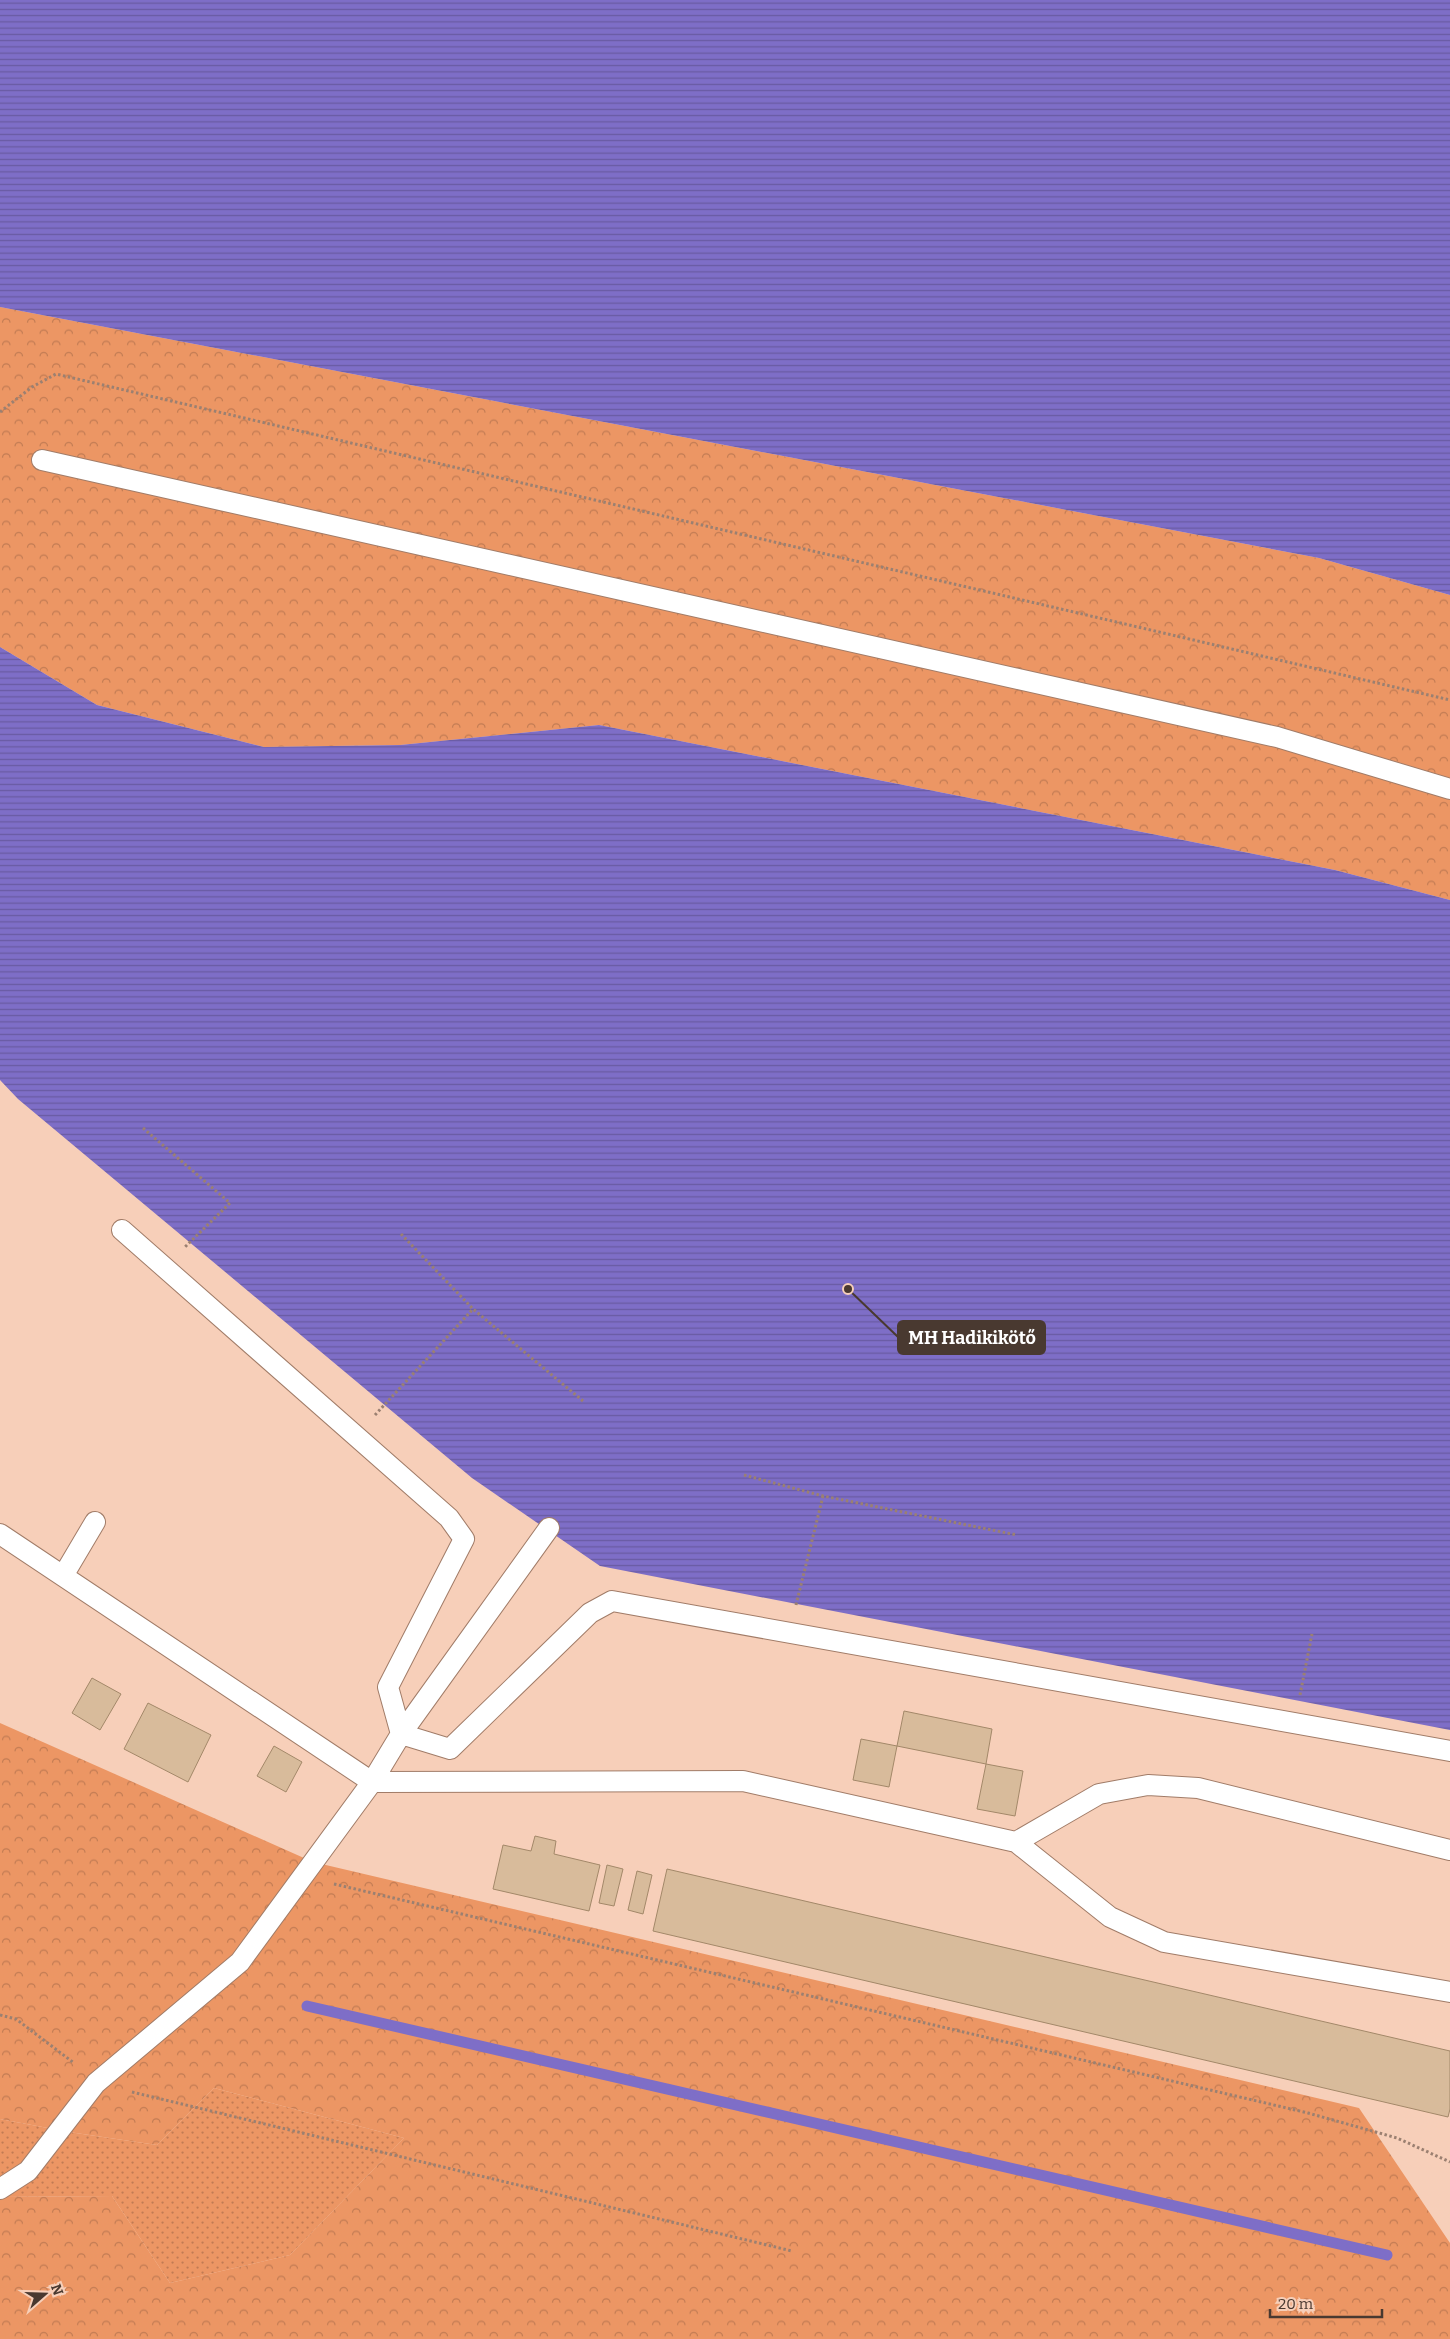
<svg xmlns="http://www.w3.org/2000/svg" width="1450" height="2339" font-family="Bitter,serif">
<defs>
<pattern id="grass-dots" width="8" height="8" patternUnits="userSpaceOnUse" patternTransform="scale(1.25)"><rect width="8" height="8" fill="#ec9664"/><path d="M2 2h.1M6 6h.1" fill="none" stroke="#c17b53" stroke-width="1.8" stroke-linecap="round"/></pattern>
<pattern id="forest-crowns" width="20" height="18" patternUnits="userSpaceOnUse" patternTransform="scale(1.25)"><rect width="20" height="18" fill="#ec9664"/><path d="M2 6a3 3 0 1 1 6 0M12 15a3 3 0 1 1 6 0" fill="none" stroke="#c17b53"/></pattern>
<pattern id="water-rules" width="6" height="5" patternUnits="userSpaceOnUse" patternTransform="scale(1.25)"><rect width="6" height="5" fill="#7e6ec7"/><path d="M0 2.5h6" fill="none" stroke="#695ba2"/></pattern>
</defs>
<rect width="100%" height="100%" fill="#f7cfb9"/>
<path fill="url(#grass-dots)" d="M214,2088L404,2138L290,2255L170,2283L112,2196L0,2197V2119L69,2132L157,2145Z"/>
<path fill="url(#forest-crowns)" d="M0,307L1319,558L1450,595V900L1335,870L599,725L400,745L264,747L97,705L0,647Z
M0,1723L313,1862L1359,2108L1450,2243V2339H0V2197L112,2196L170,2283L290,2255L404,2138L214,2088L157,2145L69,2132L0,2119Z"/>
<path fill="url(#water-rules)" d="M0,0H1450V595L1319,558L0,307Z
M0,647L97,705L264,747L400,745L599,725L1335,870L1450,900V1730L600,1566L472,1478L18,1099L0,1080Z"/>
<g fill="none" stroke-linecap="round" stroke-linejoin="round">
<path stroke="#7e6ec7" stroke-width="11" d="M307,2006L1387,2255"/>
</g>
<path fill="#d8bb9b" stroke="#a38869" d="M92,1678L121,1694L100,1730L72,1713Z
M148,1703L211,1735L188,1782L124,1749Z
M904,1711L992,1729L986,1764L897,1746Z
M861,1739L897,1746L889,1787L853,1780Z
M274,1746L302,1762L286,1792L257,1776Z
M986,1764L1023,1771L1015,1816L977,1809Z
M535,1836L556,1841L554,1854L600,1865L589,1911L493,1889L503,1845L531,1851Z
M607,1865L623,1869L614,1906L599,1903Z
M667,1869L1450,2051V2109L1448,2117L653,1931Z
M637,1871L652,1875L643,1914L628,1910Z"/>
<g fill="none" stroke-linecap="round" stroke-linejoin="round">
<g stroke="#a17c68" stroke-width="22">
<path id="lane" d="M42,460L1277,737L1450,789
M122,1230L449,1518L464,1539L388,1687L401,1734L450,1749L590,1613L612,1601L1450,1751
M0,1534L372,1782L743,1781L1016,1842L1110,1917L1164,1942L1450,1992
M63,1576L95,1522
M1016,1842L1099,1794L1148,1785L1198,1788L1450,1850
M0,2189L28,2171L96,2083L240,1962L372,1782L401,1734L549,1528"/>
</g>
<path stroke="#9b8071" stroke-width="3" stroke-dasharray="2.5 2.5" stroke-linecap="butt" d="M0,412L32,387L56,374L1450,700
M143,1128L230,1203L185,1247
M401,1234L473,1309L583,1401
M375,1415L473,1309
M744,1475L823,1496L1017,1535
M796,1605L823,1496
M1300,1695L1312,1634
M334,1884L1308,2113L1397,2138L1450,2162
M0,2015L16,2019L74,2063
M132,2092L792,2251"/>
<use href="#lane" stroke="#fff" stroke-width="20"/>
</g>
<path fill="none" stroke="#493930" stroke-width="2" d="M848 1289L898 1337"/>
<circle fill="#493930" stroke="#f7cfb9" stroke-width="2" cx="848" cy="1289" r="5"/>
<rect fill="#493930" stroke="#493930" stroke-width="2" x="898" y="1321" width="147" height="33" rx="5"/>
<g font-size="18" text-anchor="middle" font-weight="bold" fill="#fff">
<text x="972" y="1344">MH Hadikikötő</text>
</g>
<g transform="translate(45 2294) rotate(70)" stroke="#f7cfb9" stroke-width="4" paint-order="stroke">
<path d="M0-4L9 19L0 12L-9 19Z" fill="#493930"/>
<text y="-8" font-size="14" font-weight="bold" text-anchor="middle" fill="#493930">N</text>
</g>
<path d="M1270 2309v8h112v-8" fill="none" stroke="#493930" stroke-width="2.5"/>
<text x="1278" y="2309" font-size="15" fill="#493930" stroke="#f7cfb9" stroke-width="4" paint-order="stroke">20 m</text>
</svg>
